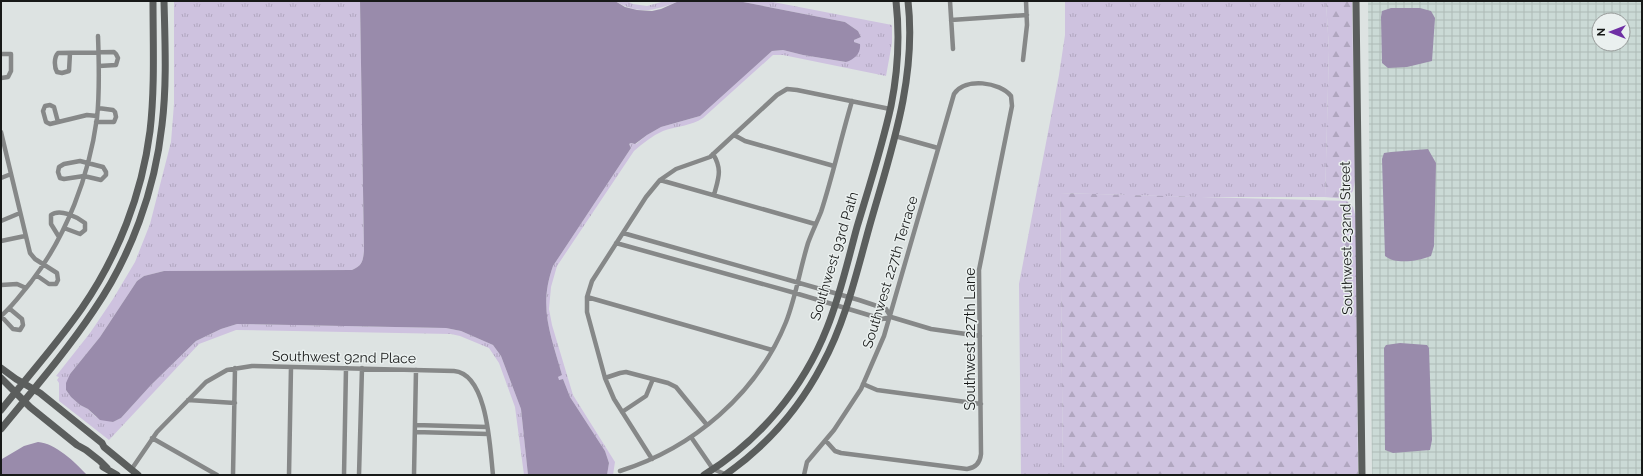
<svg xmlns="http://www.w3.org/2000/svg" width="1643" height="476" font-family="Raleway,sans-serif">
<defs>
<pattern id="industrial-grid" width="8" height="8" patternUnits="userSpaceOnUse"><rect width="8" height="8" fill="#cbdad6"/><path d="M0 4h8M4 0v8" fill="none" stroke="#aebab7"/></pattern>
<pattern id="grass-tufts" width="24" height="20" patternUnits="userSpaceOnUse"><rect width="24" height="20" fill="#cec2df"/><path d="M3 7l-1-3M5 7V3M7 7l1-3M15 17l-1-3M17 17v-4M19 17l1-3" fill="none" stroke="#b0a6bf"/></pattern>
<pattern id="forest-firs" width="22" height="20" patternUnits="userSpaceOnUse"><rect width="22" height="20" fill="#cec2df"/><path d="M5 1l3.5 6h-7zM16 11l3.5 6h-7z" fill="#b0a6bf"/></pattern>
</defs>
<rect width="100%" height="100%" fill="#dde3e2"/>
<path fill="url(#industrial-grid)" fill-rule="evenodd" d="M1368,1H1642V475H1372ZM1599,20H1623V44H1599Z"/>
<path fill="url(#grass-tufts)" d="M174,1H360L364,251C363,261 362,266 352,270L164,271L144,276L137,281L100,337L70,374L66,390L71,397L80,405L88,409L96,417L113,422L121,418L151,385L196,341L221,329L237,324L446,328L461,331L493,345L501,356L521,409L528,475H524L515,407L499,363L489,348L460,336L451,334L236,330L199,344L109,440L59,401V383L57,380L59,377L56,376L90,333L113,299L135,262L150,224L171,142L174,104Z
M615,1H627L633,4L647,6L665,1H679C655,11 639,15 615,1Z
M738,1H768L892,25V43L886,76L783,55H773L703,118C691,126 677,126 663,131C652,136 643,143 634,151L557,266L551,287L549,309L552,325L573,395L615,462L613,475H607L609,463L605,451L570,397L563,379L558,380V377L562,375C551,335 538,308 553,266L631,148L629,144L631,143L636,144L647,135L661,127L700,116L772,51L783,50L803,55L846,62L860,44L854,42V40L861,37L858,31L845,22Z
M1065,1H1326L1329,50L1325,197H1195L1060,193L1063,475H1021L1019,284L1059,75L1065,35Z"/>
<path fill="url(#forest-firs)" d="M1326,1H1352L1355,180L1353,191L1346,199L1325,197L1329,50Z
M1060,193L1347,201L1353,207L1356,218L1358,475H1063Z"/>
<path fill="#998bab" d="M360,1H615L625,7L637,10L652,11L661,9L679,1H738L845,22L858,31L861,37L854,40V42L860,44C861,53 855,59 846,62L803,55L783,50L772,51L700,116L661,127L647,135L635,144L631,143L629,144L631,148L553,266C538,308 551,335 562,375L558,377L559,380L563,379L570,397L605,451L609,463L607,475H528L521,409L501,356L493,345L461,331L446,328L237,324L221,329L196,341L151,385L121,418L113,422L100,420L88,409L80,405L71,397L66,390V383L70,374L100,337L137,281L144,276L164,271L352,270C362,266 363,261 364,251Z
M1391,8H1420L1431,11L1435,18L1432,61L1407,67L1388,68L1382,63L1381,17L1382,11Z
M1428,149L1436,163L1434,246L1431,256C1418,261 1396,265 1385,256L1382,159L1384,153L1391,152Z
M1400,343L1427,345L1429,348L1432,440L1430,450L1393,453L1385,450L1384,348L1386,345Z
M38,442C55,443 75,462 87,475H1L2,459L24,446Z"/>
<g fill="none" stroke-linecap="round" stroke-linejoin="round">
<path stroke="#868888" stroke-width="4.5" d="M950,1L953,49
M951,20L1027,15
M70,53L69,71L62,73L57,72C54,67 54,57 58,53L114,52L116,54L118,58L116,65L99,66
M1,54H11V71L8,77L1,78
M1023,60L1027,25L1026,1
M58,122L54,107L50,105L45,106L43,111L46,122L50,124L87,115L97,116
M96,122H114L116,117L115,112L113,110L98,108
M1,132L30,253L35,259L57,273L58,280L56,284H49L36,275
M734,135L745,141L834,166
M895,136L938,148
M713,154C723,170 718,179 714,195
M80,161L103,167L106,172V175L101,180L84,176L64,179L60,178L58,172L59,167L64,164Z
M1,178L11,174
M660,180L815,224
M1,221L20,213
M623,233L859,300L886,309L891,317
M59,237L51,224V215C60,208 77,217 85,223V230L80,234L64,228
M1,241L25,236
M616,243L795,293L882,319L891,317L931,329L980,336
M1,285L17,284L26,288
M587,297L772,350
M1,316C13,306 21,294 31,282C67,235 89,176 97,118C100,90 99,63 98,36
M1,316L13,329L20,330L23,325L22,319L10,309
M605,378L620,373L626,372L668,383L676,387L707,425
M863,384L877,390L981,404
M188,400L235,403
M622,412L646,396L653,379
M415,425L487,427
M415,432L488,434
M691,437L713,469
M152,438L217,475
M652,459L614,399L605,378L587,312V297L592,281L646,197L660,180L676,169L710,157L777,95L787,89L797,90L890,109
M713,469L727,475
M131,470L157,432L206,382L227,370L252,366L454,371C488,374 490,449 493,475
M620,471C693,448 757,394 786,322C796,296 800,269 808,243C812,232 817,222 821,212C833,175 841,138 852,101
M233,475L235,368
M289,475L291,367
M344,475L346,368
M359,475L362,368
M414,475L416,370
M804,475L807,462L834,430L861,389L884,336L954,94C965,77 1000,82 1011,96L1012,106L979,270L981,454C980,463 975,468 967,469L841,453L835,451L826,441"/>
<path stroke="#5b5e5d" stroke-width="7" d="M1356,1L1362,475
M1,368L16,379L40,393L102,443L104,447L138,475
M1,378L30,407L77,445L86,450L100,461L107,468
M1,410C28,376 57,344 82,308C118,256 142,194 150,131C155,88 153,44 153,1
M1,429C33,390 66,352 94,310C131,256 155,190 162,125C167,84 165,42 164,1
M103,467L117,475
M704,475C759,441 803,389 827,328C840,296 848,260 857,227C869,187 882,147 891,106C898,71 900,37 896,1
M725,475C765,447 799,409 822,365C845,323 856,275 869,228C890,154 917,80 908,1"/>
</g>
<g text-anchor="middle" stroke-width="3" stroke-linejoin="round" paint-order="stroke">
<g font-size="14" fill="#171918" stroke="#eaf0ef">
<text transform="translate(1346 238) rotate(-91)" y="5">Southwest 232nd Street</text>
<text transform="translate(834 256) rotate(-73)" y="5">Southwest 93rd Path</text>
<text transform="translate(890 272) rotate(-73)" y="5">Southwest 227th Terrace</text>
<text transform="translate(970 339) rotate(-90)" y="5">Southwest 227th Lane</text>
<text transform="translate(344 357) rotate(1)" y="5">Southwest 92nd Place</text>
</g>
</g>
<rect width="1643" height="476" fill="none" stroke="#171918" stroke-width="4"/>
<g transform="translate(1611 32) rotate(270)"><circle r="19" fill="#eaf0ef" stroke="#969a99"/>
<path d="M0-3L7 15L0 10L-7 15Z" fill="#6f2fa4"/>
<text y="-6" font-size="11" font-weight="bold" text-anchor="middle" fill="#171918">N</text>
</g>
</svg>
